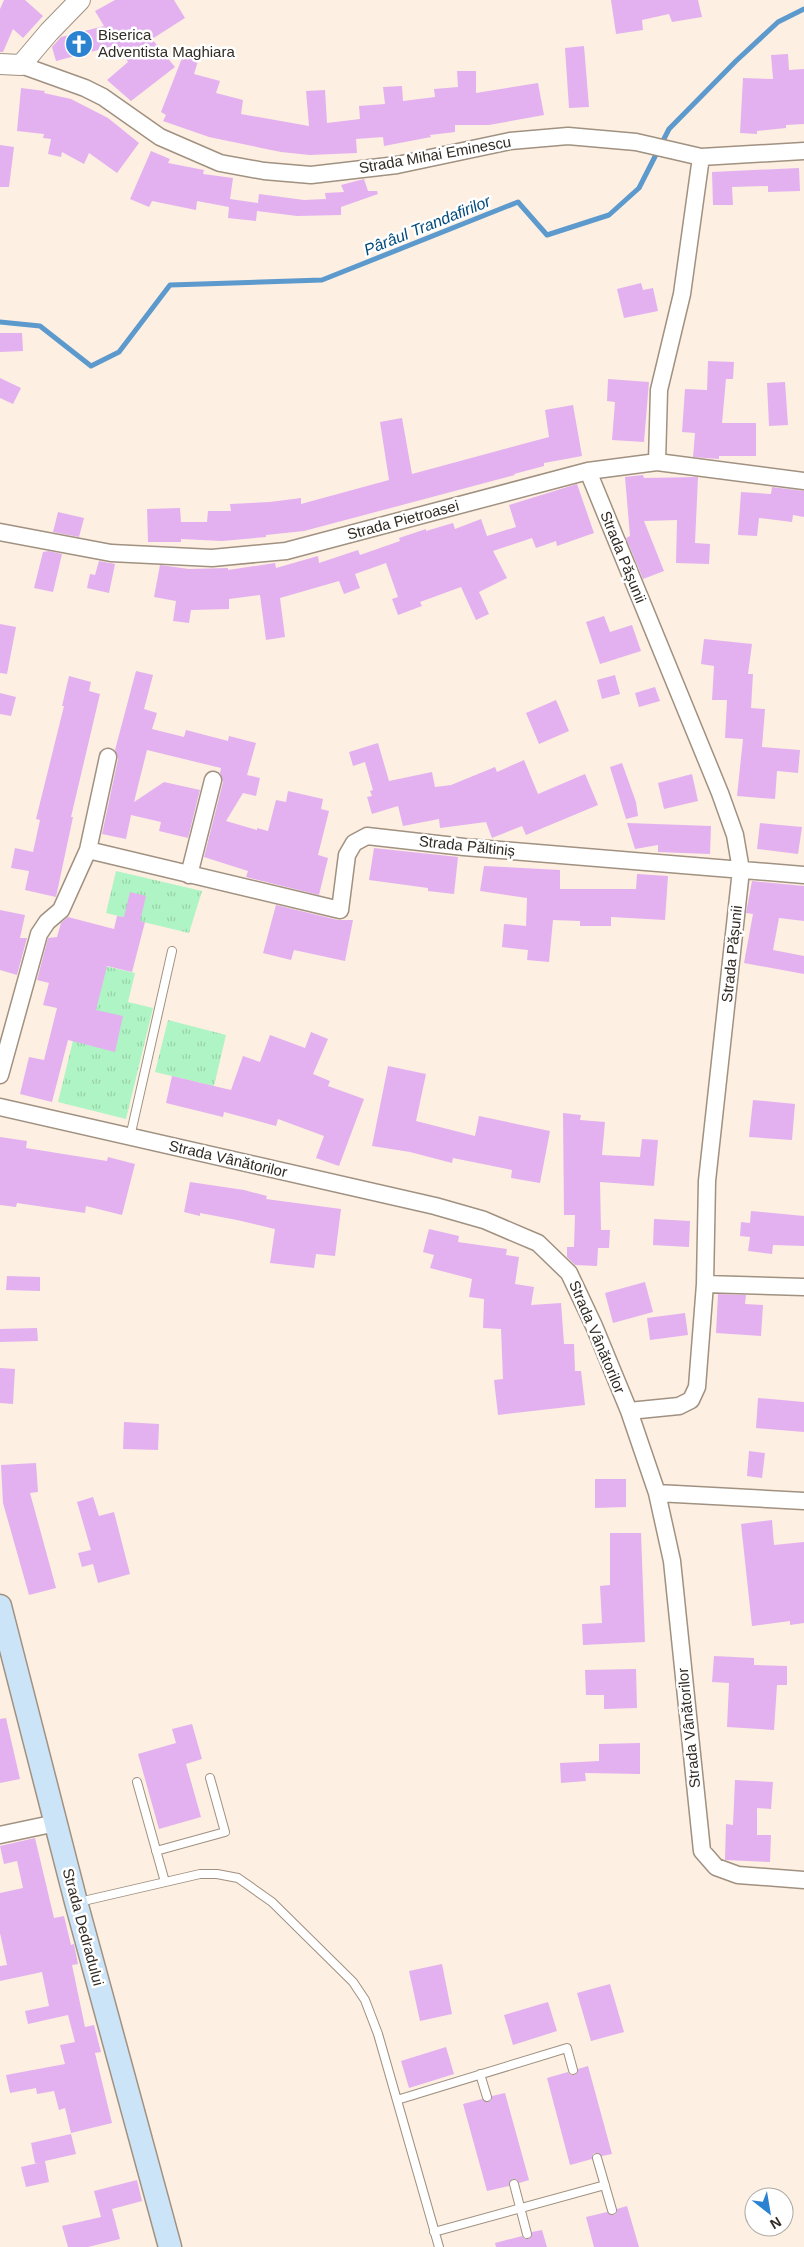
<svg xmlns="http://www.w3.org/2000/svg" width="804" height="2247" font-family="Arial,sans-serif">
<defs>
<pattern id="grass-tufts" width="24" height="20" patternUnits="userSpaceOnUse" patternTransform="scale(1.25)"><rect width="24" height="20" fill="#aff4c4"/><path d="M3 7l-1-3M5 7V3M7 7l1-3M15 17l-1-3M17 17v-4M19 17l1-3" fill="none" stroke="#97d1a8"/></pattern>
</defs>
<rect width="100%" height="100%" fill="#fdefe1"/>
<path fill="url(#grass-tufts)" d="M116,871L202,891L189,933L106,913Z
M92,963L135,973L128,1002L153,1008L126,1119L58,1102Z
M168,1020L226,1035L214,1086L155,1072Z"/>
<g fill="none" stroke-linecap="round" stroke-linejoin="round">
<path stroke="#5c99cd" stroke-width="5" d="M0,322L40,326L91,366L119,352L170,285L322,280L518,202L547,235L609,215L639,188L669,129L736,61L778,22L804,9"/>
</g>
<path fill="#e3b1f0" d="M4,0H25L43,16L23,38L13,29L3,52H0V9Z
M115,0H174L185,18L152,39L175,67L131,101L107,80L128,62L117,45L56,61L52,47L61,37L104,26L95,11Z
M611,0H698L702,17L672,22L669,14L642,20L643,30L616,34Z
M584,46L589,107L569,108L565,48Z
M184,53L198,61L194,74L220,81L216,93L243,100L241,114L309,126L306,91L325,90L327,123L360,119L359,106L385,104L383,87L402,86L403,101L435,97L434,89L458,87L457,71H476V93L538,83L544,115L489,125H455V132L430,135L431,137L384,146L383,137L356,139L357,153L310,155L281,152L209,137L163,121L166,115L161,112Z
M788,54L789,70L804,69V124L786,125V128L757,131V134L740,133L743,78L773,79L771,55Z
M21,88L45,91L44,93L71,99L108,118L139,143L117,173L89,153L84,164L62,152L61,157L48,154L51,139L43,138L44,134L17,131Z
M0,145L14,147L9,187H0Z
M151,151L170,159L168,163L204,170L203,174L233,178L230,199L258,203L259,194L304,200L326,199L325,193L344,192L341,185L364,179L368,191H377L378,194L341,207V215L297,216L257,211L256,221L228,218L229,207L197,201L196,210L152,201L149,207L130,199Z
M799,168L800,191L768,192V186L732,187L733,205H713L712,172Z
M641,283L643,290L653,288L658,311L624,318L617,289Z
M0,333H22L23,351L0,352Z
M708,361L734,362L733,379H726L722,423H756V456H719V459L693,457L695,433L682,432L685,389L707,390Z
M0,378L21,388L13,404L0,398Z
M608,379L649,382L644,442L612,440L615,402L607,401Z
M785,382L788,425L769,426L767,383Z
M573,405L582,456L544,463V466L514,474L515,475L304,531L266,535V537L222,541L181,539V542H148L147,509L180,508L181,522H207L208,511H231L230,504L270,502L301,498V504L389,480L380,422L402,418L412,474L549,437L545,410Z
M643,475L644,478L698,477L695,543L710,544L709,564L676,563L677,520L644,521L664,571L643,579L626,538L630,536L625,477Z
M577,484L594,533L557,546L556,541L536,548L532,538L493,551L507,578L479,592L489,614L476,620L461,587L420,602L422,606L398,615L392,599L398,597L386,563L355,574L360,588L344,594L339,581L280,598L285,637L266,640L260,595L229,599V609L191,610L189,623L173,621L176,601L154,597L160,565L189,569L228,568V570L275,563L276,568L318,556L319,563L358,550L360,555L400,541L399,538L426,529V531L453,523L455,529L481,519L487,536L516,527L509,505Z
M772,487L804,491V517L793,515L792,522L759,518L757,536L738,535L741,492L771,494Z
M58,512L84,518L79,537L53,532Z
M49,551L62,554L53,592L34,588L43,552Z
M99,561L115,564L109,593L87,588L90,574L95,575Z
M604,616L610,632L632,625L641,651L600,664L586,622Z
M0,624L16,627L7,674L0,673Z
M704,639L752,644L748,674H753L751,708L765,709L762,747L800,750L798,773L777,771L775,799L737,796L743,739L725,738L727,700H712L714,666L701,664Z
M136,671L153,675L144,709L157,713L152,729L184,737L186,730L228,741L229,736L256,743L247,775L260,778L256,796L243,793L226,821L257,830V828L268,831L276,800L286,802L288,791L323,799L321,809L329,811L318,855L328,858L319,895L246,877L248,871L204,857L223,782L220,773L221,768L147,750L134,802L164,782L200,790L188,838L159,831L161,822L131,815L126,839L102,834L118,759L115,750Z
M615,675L620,694L602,699L597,680Z
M69,676L91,682L89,691L100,694L71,817H73L56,897L25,890L29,871L11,868L15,848L33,852L40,820L36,819L64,706H62Z
M655,687L660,701L639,707L635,693Z
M0,693L16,697L11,716L0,714Z
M556,700L569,731L539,744L526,713Z
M378,743L389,781L432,772L435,787L451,785L495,767L497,772L524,760L538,794L585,774L598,805L526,835L522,826L492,838L486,822L440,828L439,819L403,826L398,806L372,814L367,797L372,796L370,791L373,790L365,762L353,766L349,752Z
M622,763L636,802L638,816L626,819L610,767Z
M692,774L698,801L664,809L658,783Z
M627,823L711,826L710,854L658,852V845L635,849Z
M760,823L802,827L798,854L757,849Z
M374,848L458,857L454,894L428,891V888L369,880Z
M484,866L560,870V889H636L637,874L668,876L665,920L611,917V926H580V921L553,920L549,962L527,960L528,950L502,947L504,924L526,926L527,898L480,891Z
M752,881L804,886V921L779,918L773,950L804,956V974L744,963L753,914L746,913Z
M130,892L146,896L140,921L145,922L132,972L107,966L96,1010L123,1016L115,1052L68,1040L52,1102L20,1094L29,1057L44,1060L57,1008L43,1005L49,983L37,980L48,938L57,937L61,923L68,917L114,929L117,916L124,917Z
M276,905L338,920H353L345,961L294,950L291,960L263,953Z
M0,910L25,915L20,938H27L17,975L0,970Z
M311,1032L328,1039L313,1074L330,1081L328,1086L364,1099L339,1166L316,1158L324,1136L278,1119L276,1126L224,1112L223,1117L166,1103L172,1076L231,1090L243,1056L260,1062L270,1035L305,1048Z
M388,1066L426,1074L416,1121L475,1136L479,1116L550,1131L540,1183L511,1178L512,1170L453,1158L452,1163L410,1152L372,1146Z
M753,1100L795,1104L792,1140L749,1137Z
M563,1113L581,1115L580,1120L605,1122L602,1155L640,1157L642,1139L658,1140L654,1186L600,1182L601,1230H610L609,1248H598L597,1266L575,1265L567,1257V1247H574L575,1215H564Z
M0,1137L27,1141L26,1148L107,1161L108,1157L135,1164L122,1215L86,1206L85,1213L17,1203L16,1207L0,1205Z
M190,1182L244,1190L267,1196L266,1199L341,1209L335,1256L316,1254L314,1268L270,1263L275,1229L237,1220L200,1213V1216L184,1212Z
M751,1211L804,1216V1246L773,1245L772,1254L748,1251L750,1237L740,1236L741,1222L750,1223Z
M654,1219L690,1221L689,1247L653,1245Z
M429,1229L459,1236L458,1242L507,1249L506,1255L519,1257L515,1284L534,1287L531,1305L561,1303L564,1344H574L575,1371H581L585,1405L498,1415L494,1380L503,1379L501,1329L483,1328L484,1299L469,1297L472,1279L430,1268L434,1255L423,1252Z
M7,1276L40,1277V1291L6,1290Z
M645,1282L653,1312L613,1323L605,1293Z
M718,1294L746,1295L745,1304L763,1305L761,1336L716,1333Z
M685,1313L688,1335L650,1340L647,1318Z
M37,1328L38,1341L0,1342V1329Z
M0,1368L15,1369L13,1404L0,1403Z
M758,1398L804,1402V1432L756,1428Z
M124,1422L159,1424L158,1450L123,1449Z
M749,1451L765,1453L762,1478L747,1476Z
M36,1463L38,1492L30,1493L56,1588L29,1595L3,1503L1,1465Z
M595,1479H626V1507L595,1508Z
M93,1497L99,1516L114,1512L130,1574L98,1583L93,1564L82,1567L78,1553L91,1550L77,1502Z
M772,1520L774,1545L804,1542V1623L790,1625V1621L752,1626L741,1524Z
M610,1533H641L645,1642L583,1645L582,1624L602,1623L600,1586L610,1585Z
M714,1656L754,1658V1665L787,1666V1685H777L774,1730L727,1727L729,1683L712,1682Z
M636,1669L637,1708L604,1709V1695H586L585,1670Z
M6,1718L20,1779L0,1783V1719Z
M192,1724L202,1759L186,1764L201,1817L159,1829L138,1754L176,1743L172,1729Z
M640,1743V1774L585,1773L586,1781L561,1783L560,1763L599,1761V1744Z
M735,1780L773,1782L771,1809L757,1808V1835H771L770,1862L725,1860L726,1824L733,1825Z
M35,1838L54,1918L64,1916L71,1945L74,1944L78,1964L72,1965L85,2027L94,2025L101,2052L95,2053L112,2123L71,2133L65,2108L59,2110L54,2091L37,2094L36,2088L10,2093L6,2075L65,2064L60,2045L75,2042L68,2015L28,2024L25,2011L49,2006L42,1972L0,1981V1966L7,1965L0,1933V1893L23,1888L17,1861L4,1864L0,1846Z
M442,1964L452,2014L420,2021L409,1971Z
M610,1984L624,2032L591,2041L577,1993Z
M548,2002L557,2031L513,2045L504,2015Z
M446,2047L454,2074L409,2088L401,2061Z
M588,2066L612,2154L602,2156L596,2153L593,2154L592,2159L570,2165L547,2078L568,2072L571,2075H575L578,2069Z
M505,2093L529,2180L519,2183L516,2179H512L509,2186L487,2191L463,2104L482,2099L488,2102L491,2100L492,2096Z
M71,2134L76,2154L45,2161L49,2182L26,2187L21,2167L38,2163H35L31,2143Z
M137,2180L142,2201L112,2209L120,2239L88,2247H68L62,2226L101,2217L94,2191Z
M627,2206L639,2247H594L586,2217L607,2212L613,2215L616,2214L617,2209Z
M542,2230L547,2247H496L495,2243L522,2236L525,2239H529L532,2232Z"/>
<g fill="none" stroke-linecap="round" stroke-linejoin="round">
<g stroke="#a09181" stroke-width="10">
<path id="service" d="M130,1137L172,951
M137,1782L165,1882
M156,1851L225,1832L210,1778
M79,1902L200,1874H217L238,1878L272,1902L353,1982L365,2000L378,2034L439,2247
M480,2074L487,2097
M397,2100L567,2048L573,2070
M597,2158L612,2210
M514,2184L527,2234
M434,2232L605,2185"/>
</g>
<g stroke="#a09181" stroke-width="19">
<path id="minor" d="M21,65L85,88L103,97L160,137L220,163L264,171L311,175L397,165L510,141L568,136L636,142L701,157L804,151
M657,462L659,390L682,294L701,157
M588,471L720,793L735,835L741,870L707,1181L705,1284L697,1387L691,1400L679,1406L629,1411
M0,532L111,553L212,558L286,551L588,471L657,462L804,481
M88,850L108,757
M189,875L213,780
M0,1075L39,934L47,922L61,910L88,850L340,910L347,855L354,843L367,836L464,847L804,875
M0,1107L435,1206L484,1220L538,1243L569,1273L594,1326L629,1411L657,1493L672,1561L702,1851L716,1867L738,1875L804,1880
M705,1284L804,1287
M657,1493L804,1501
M0,1835L56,1823"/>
</g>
<g stroke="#a09181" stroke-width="22">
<path id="tertiary" d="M0,64L21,65L49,32L80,0"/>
</g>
<g stroke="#a09181" stroke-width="25">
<path id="secondary" d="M0,1606L76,1902L170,2247"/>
</g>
<use href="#service" stroke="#fff" stroke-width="8"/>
<use href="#minor" stroke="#fff" stroke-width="16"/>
<use href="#tertiary" stroke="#fff" stroke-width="20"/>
<use href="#secondary" stroke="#cbe4f8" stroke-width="22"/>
</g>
<defs>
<g id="church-disc" transform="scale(1.4375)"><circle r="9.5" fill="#2b82d0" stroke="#fff"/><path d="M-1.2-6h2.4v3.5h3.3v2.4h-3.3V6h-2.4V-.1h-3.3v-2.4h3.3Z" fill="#fff"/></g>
</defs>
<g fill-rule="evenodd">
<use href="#church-disc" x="79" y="44"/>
</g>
<g text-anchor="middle" stroke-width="5" stroke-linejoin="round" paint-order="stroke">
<g font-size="15" fill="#312b24" stroke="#fff" text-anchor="start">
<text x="98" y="40">Biserica<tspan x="98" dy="17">Adventista Maghiara</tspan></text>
</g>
<g font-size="15" fill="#312b24" stroke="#fff">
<text transform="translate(435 155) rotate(-10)" y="5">Strada Mihai Eminescu</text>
<text transform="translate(403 520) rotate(-15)" y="5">Strada Pietroasei</text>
<text transform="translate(623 557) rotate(68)" y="5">Strada Pășunii</text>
<text transform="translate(467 846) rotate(6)" y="5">Strada Păltiniș</text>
<text transform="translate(732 954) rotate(-84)" y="5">Strada Pășunii</text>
<text transform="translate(228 1159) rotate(13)" y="5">Strada Vânătorilor</text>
<text transform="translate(597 1337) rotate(67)" y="5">Strada Vânătorilor</text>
<text transform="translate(689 1728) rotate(-96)" y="5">Strada Vânătorilor</text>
<text transform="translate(83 1927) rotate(75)" y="5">Strada Dedradului</text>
</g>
<g font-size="16" font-style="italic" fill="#004b7c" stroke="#fff">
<text transform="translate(427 225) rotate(-22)" y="6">Pârâul Trandafirilor</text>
</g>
</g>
<g transform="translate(769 2212) rotate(149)"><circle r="24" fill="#ffffff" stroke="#adaaa7"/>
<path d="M0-4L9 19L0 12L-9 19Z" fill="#2b82d0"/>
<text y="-8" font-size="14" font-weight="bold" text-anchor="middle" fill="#312b24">N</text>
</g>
</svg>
